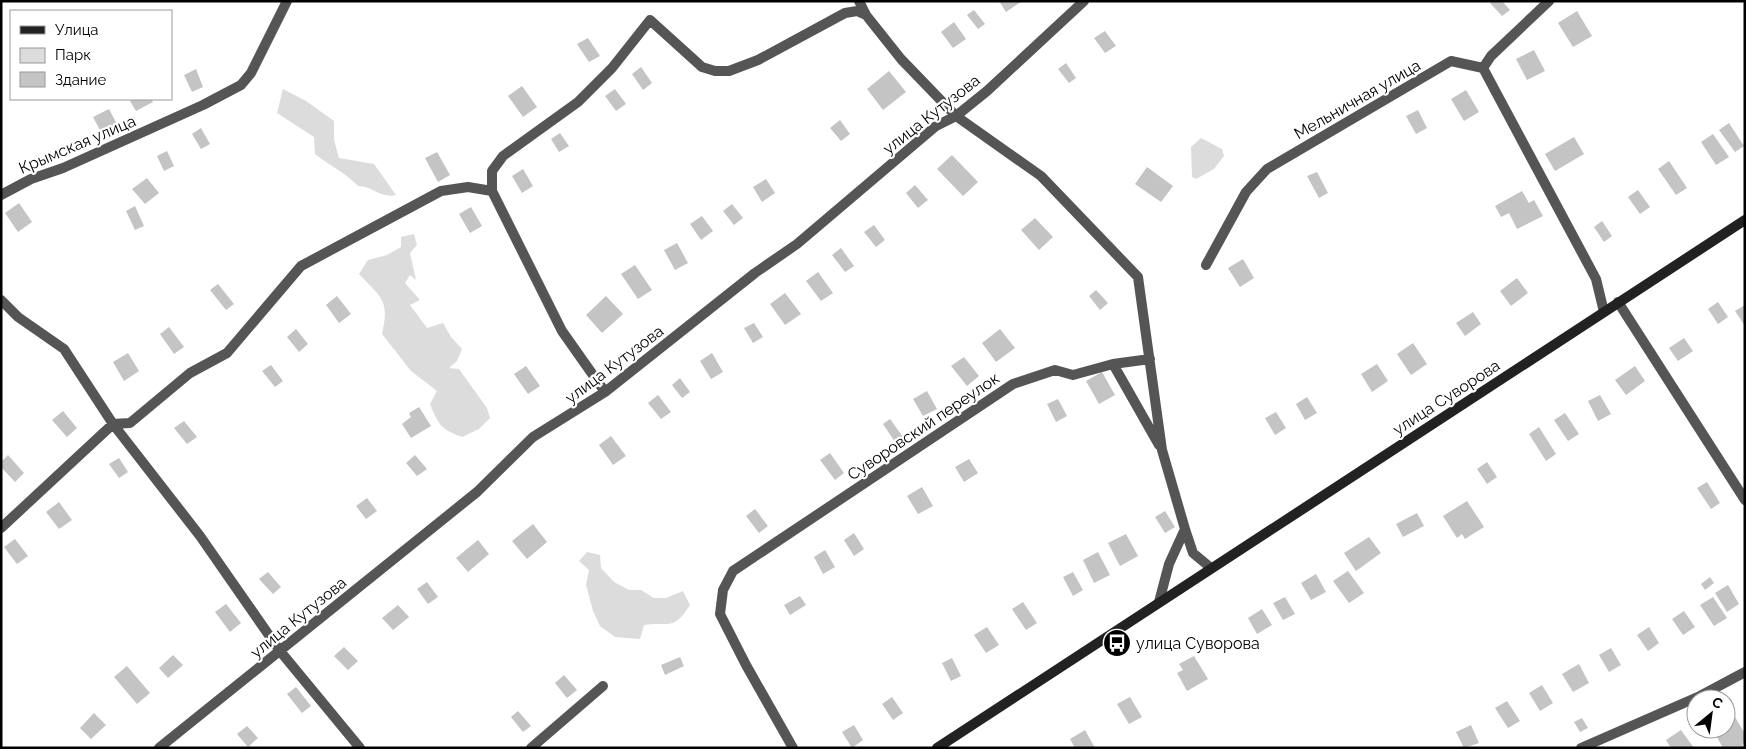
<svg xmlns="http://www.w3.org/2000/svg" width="1746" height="749" font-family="Raleway,sans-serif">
<rect width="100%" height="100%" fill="#fff"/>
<path fill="#dcdcdc" d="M283,89L306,101L334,121V140L339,158L374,164L396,195C381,199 373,186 358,186C346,173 330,166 315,154L314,137L277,113Z
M1201,138L1222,149L1224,156L1214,169L1196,179L1192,177L1191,147Z
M414,234L417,245L410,253L416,280L410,275L405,283L420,300L410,305L427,328L443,323L451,337L462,349L457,361L449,368L459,369L487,408L490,418L479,429L462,437C441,429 439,426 430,404L437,391L411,371L382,334C390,299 381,298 359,274L368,260L387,255L401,247V237Z
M587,552L600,555L601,568L614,582L629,590H641L654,598H666L683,591L690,605C673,632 669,621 644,625L640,639L615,637L600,626L593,611L586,585L589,570L579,561Z"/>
<path fill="#c4c4c4" d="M999,1H1022L1006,12Z
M1492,1H1502L1510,10L1502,16L1490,3Z
M974,10L985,24L978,29L967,15Z
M1577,11L1592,36L1573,47L1558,23Z
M954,22L966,39L953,48L941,32Z
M1105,31L1116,46L1105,53L1094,38Z
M588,38L600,56L589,62L577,44Z
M1534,50L1545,71L1527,80L1516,59Z
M1066,63L1076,78L1069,83L1058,69Z
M641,67L652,83L643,90L632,74Z
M196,69L203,87L192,92L184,75Z
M889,71L906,92L883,110L867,89Z
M522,86L537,107L523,117L508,96Z
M615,89L626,104L616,111L605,96Z
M1466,90L1479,112L1464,121L1451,99Z
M134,99H151L153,102L136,111L130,101Z
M109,109L117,124L101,132L93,117Z
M1418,110L1427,128L1416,134L1406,116Z
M840,120L850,134L841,141L830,128Z
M1729,123L1744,146L1735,152L1719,130Z
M201,128L210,144L201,149L192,134Z
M560,133L569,146L559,152L551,139Z
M1713,134L1729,157L1716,165L1701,142Z
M1574,137L1584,154L1555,171L1545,154Z
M167,151L174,166L164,171L157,156Z
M437,152L450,175L438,182L425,158Z
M952,155L978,182L963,196L937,169Z
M1669,161L1687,188L1676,195L1658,169Z
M1147,167L1173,186L1161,202L1135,184Z
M523,169L533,186L522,193L512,176Z
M1317,172L1328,193L1319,198L1307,176Z
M147,178L159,193L145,204L132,189Z
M766,179L775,193L762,202L753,187Z
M915,185L928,200L918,208L906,193Z
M1638,190L1650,207L1640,214L1628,197Z
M1522,191L1529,203L1534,200L1543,216L1517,229L1509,213L1501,217L1495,206Z
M19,203L32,222L18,232L5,213Z
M732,204L743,218L734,225L723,211Z
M135,206L144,226L135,230L126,211Z
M471,207L482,226L470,233L459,214Z
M702,216L713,231L701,240L690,224Z
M1035,218L1053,237L1039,250L1021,230Z
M1602,221L1612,236L1604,242L1594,227Z
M874,225L885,240L876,247L864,232Z
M677,243L688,263L675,270L664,250Z
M841,248L854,266L845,272L832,255Z
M1243,259L1254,278L1240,287L1228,268Z
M635,265L652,290L638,299L621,274Z
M818,272L833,293L821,301L806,281Z
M1517,278L1528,293L1511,306L1500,291Z
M218,284L234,304L226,310L210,290Z
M1096,290L1108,303L1100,310L1089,296Z
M785,293L801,314L785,325L770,304Z
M337,296L351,314L339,323L326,305Z
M606,296L623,314L602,333L586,315Z
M1718,302L1728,317L1718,324L1708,309Z
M1745,305V326L1735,311Z
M1473,312L1481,324L1465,336L1456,323Z
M754,323L763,337L753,343L744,328Z
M169,327L184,347L174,354L160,334Z
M296,329L308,344L299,352L287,337Z
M1000,329L1015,348L996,362L982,343Z
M1684,338L1693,351L1678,361L1669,348Z
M1413,343L1427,364L1411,375L1397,354Z
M128,353L139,371L124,381L113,362Z
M712,353L723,372L711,379L700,361Z
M964,357L979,376L967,386L951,366Z
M1377,364L1388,381L1372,392L1361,374Z
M271,365L283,381L275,387L262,371Z
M526,366L540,386L528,394L514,374Z
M1635,366L1645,381L1626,395L1615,380Z
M1102,372L1115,395L1099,404L1086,381Z
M680,378L690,392L682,398L672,385Z
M927,391L937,409L923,416L913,399Z
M658,395L671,412L661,419L648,403Z
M1600,395L1611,414L1598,421L1588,401Z
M1307,397L1317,413L1305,420L1296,404Z
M1058,399L1067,416L1056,422L1047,404Z
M419,407L431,426L411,438L402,424L411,417L409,413Z
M63,411L77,428L67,437L52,420Z
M1276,412L1286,428L1275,435L1265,418Z
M1565,413L1579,434L1568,441L1554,420Z
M890,419L903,437L895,442L883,424Z
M184,421L197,437L187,444L174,428Z
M1539,427L1556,454L1546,461L1529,434Z
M611,436L626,456L613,465L599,445Z
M830,453L844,473L835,480L820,460Z
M8,455L24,473L15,482L1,467V462Z
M415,455L427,469L417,476L406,463Z
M119,458L128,472L119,478L109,464Z
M969,459L978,473L964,482L955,467Z
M1487,462L1497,477L1487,484L1477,469Z
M1707,482L1720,503L1711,509L1697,488Z
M922,487L933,506L918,514L907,496Z
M367,498L377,511L366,519L356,506Z
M1467,501L1484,527L1465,539L1462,534L1457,538L1443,516Z
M59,502L72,520L59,529L46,512Z
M755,509L768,526L759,533L746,516Z
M1165,511L1175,527L1165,533L1155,517Z
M1417,513L1424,526L1403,537L1396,524Z
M533,524L547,542L527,559L512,541Z
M854,533L864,549L854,556L844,540Z
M1126,534L1138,556L1120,566L1108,543Z
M1369,537L1381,553L1356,571L1344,553Z
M15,539L28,556L17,564L4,547Z
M478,540L489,554L468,572L456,558Z
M825,550L835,567L823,574L814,557Z
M1098,552L1110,575L1094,583L1083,560Z
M1348,571L1364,593L1349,603L1333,581Z
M268,572L281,587L273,594L259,579Z
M1073,572L1083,590L1073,596L1063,577Z
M1316,574L1326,592L1311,600L1301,583Z
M1710,577L1714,583L1705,590L1701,584Z
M427,582L438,597L428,604L417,589Z
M1728,585L1739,604L1727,612L1715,593Z
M800,596L806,605L790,615L784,605Z
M1285,597L1295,614L1283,620L1273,603Z
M1713,597L1727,618L1714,626L1700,605Z
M1023,602L1037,623L1026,630L1012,609Z
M226,604L241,623L230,632L215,612Z
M398,605L409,617L393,630L382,618Z
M1262,609L1272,625L1257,634L1248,618Z
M1684,611L1695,627L1683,635L1672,619Z
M987,627L999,645L986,653L974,635Z
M1649,627L1659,643L1648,651L1637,635Z
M344,647L358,661L348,670L334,656Z
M1611,648L1621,665L1609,672L1599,655Z
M173,655L183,665L168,678L159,668Z
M1194,656L1208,679L1187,691L1177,673L1183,670L1179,664Z
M680,657L684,666L665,675L661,665Z
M952,658L961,676L951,681L942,663Z
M1579,664L1589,683L1573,692L1562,674Z
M127,666L150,693L137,704L114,677Z
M564,675L577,690L567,698L555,683Z
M1542,685L1553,703L1540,711L1529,693Z
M296,687L311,706L302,713L287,694Z
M892,697L903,713L893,720L882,704Z
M1130,697L1142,717L1129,724L1117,704Z
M1507,701L1520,721L1508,728L1495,708Z
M518,711L531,726L523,732L511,717Z
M94,713L106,725L91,739L80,728Z
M1735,717L1745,734V743L1742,744L1744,748H1723L1714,732L1709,735L1706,729L1711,731L1726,729V722Z
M1582,718L1588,728L1580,732L1574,722Z
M854,725L863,740L852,748L842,732Z
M1471,725L1479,743L1464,748L1456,732Z
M247,726L258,738L248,747L237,734Z
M1085,730L1095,748H1075L1070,739Z
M1681,730L1694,748H1671L1666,740Z"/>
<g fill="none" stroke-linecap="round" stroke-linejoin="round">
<path stroke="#555" stroke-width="10" d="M859,1L866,15L901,59L956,116L1041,176L1138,277L1162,450L1185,529L1169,564L1159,602
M1483,68L1596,279L1604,312
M1483,68L1491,56L1549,1
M492,191L562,331L605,392
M1,195L31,179L63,168L203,105L241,85L251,73L287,1
M1206,265L1246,192L1267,169L1451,61L1483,68
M1,300L18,317L64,349L113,424L200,536L280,651L360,748
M1618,302L1745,500
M1113,364L1159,445
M1,528L113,424L130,423L190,373L227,353L301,266L441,191L468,187L492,191V171L503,156L578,102L612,68L650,20L702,67L715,71H729L758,60L845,13L857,11L866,15
M1185,529L1193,553L1211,568
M159,748L477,492L533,437L605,392L755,273L797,244L936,126L956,116L987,91L1084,1
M531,748L603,686
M793,748L746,665L720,614L723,590L733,571L1013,384L1055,370L1073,375L1113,364L1150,359
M1581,748L1700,696L1745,672"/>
<path stroke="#222" stroke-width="10" d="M937,748L1745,220"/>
</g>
<defs>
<g id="bus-disc" transform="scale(1.4375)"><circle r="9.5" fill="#000" stroke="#fff"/><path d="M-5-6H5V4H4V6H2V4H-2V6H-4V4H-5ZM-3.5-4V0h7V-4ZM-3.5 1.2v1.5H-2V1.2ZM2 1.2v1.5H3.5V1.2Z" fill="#fff"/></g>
</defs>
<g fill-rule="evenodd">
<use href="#bus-disc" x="1117" y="643"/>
</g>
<g text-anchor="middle" stroke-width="4.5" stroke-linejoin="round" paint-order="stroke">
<g font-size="16" fill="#000" stroke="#fff">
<text transform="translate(1357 99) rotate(-30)" y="6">Мельничная улица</text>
<text transform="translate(931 114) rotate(-38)" y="6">улица Кутузова</text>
<text transform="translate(77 144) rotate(-23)" y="6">Крымская улица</text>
<text transform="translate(614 364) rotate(-37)" y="6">улица Кутузова</text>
<text transform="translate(1446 397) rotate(-33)" y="6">улица Суворова</text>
<text transform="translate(923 426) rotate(-34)" y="6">Суворовский переулок</text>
<text transform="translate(298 617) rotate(-39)" y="6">улица Кутузова</text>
</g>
<g font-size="16" fill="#000" stroke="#fff" text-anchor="start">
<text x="1136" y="649">улица Суворова</text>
</g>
</g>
<rect width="1746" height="749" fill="none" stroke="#000000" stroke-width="5"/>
<rect x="10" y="10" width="162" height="90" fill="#ffffff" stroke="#999999"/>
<rect x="20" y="26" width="25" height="8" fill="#222222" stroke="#999999"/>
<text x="55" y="35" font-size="15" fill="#000000">Улица</text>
<rect x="20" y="48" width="25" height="15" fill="#dcdcdc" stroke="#999999"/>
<text x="55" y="60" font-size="15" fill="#000000">Парк</text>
<rect x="20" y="72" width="25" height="15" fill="#c4c4c4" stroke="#999999"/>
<text x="55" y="85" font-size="15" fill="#000000">Здание</text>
<g transform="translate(1711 714) rotate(29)"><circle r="24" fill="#ffffff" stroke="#999999"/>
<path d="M0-4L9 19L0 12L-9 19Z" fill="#000000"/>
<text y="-8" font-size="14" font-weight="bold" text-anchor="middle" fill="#000000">С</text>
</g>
</svg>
